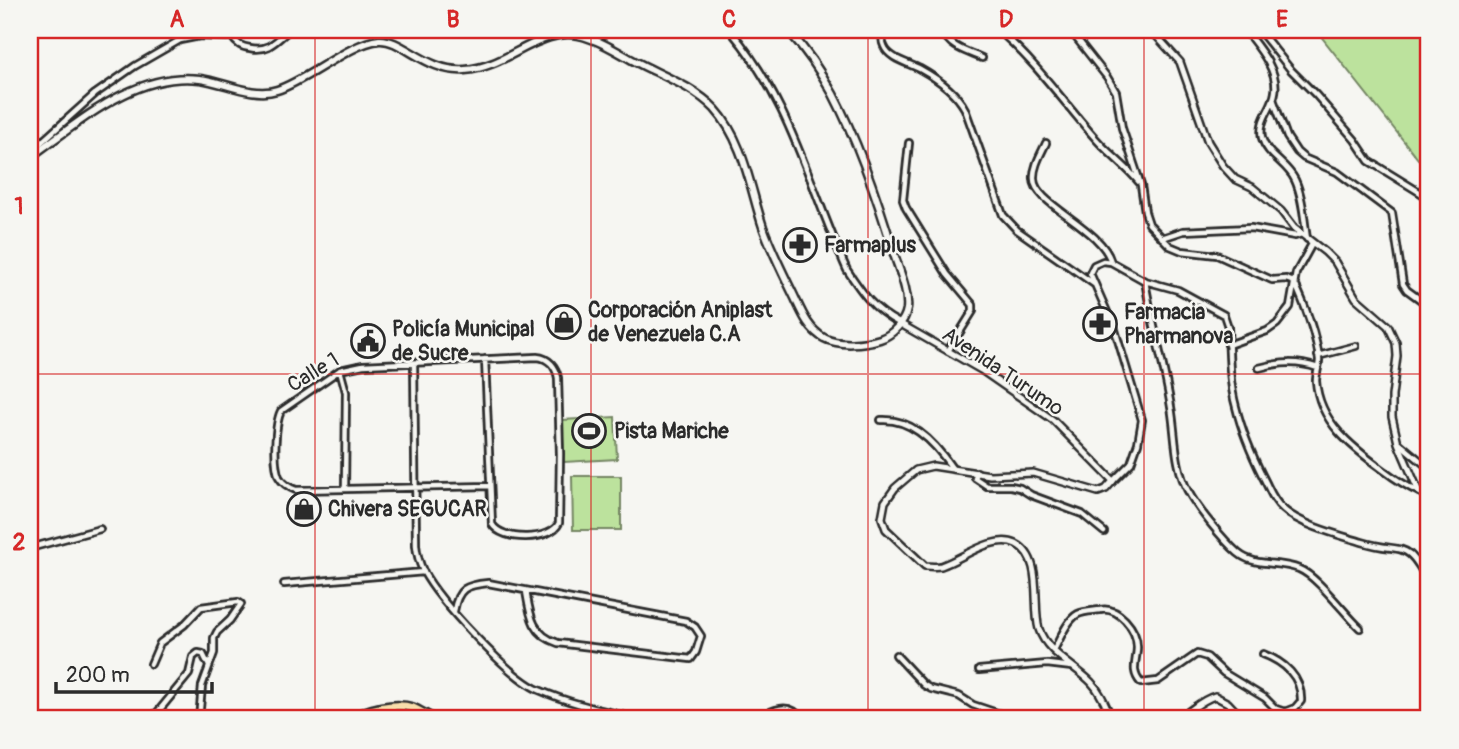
<svg xmlns="http://www.w3.org/2000/svg" width="1459" height="749" font-family="Pangolin,sans-serif">
<rect width="100%" height="100%" fill="#f6f6f2"/>
<filter id="ink" filterUnits="userSpaceOnUse"><feTurbulence type="fractalNoise" baseFrequency=".0143" numOctaves="2"/><feDisplacementMap in="SourceGraphic" scale="14" xChannelSelector="R" yChannelSelector="G"/><feConvolveMatrix kernelMatrix="1 2 1 2 8 2 1 2 1" color-interpolation-filters="sRGB"/></filter>
<g filter="url(#ink)">
<path fill="#bce29d" stroke="#748664" stroke-width="2" d="M1316,30H1429V166L1418,159Z
M615,417L617,459L564,462L562,420Z
M572,476H621V530H573Z"/>
<g fill="none" stroke-linecap="round" stroke-linejoin="round">
<g stroke="#2b2b2b" stroke-width="10">
<path id="minor" d="M730,30C790,100 810,188 847,270C863,294 873,309 899,323
M885,30C883,35 881,40 884,46C889,59 909,63 920,69C938,79 956,92 965,109L1003,215L1017,230L1094,284
M942,30C950,48 965,51 982,58
M998,30C1036,62 1064,103 1096,139C1110,155 1126,166 1139,182
M1070,30L1107,77L1116,92L1122,128L1141,185L1145,212L1149,224L1170,246L1182,251L1217,255L1272,280L1286,279L1294,282C1304,302 1317,337 1319,360C1319,367 1316,374 1316,381C1319,422 1352,447 1382,469C1394,478 1405,486 1419,492
M1245,30C1257,46 1279,70 1275,92C1273,108 1258,119 1262,138C1267,156 1287,163 1295,180C1303,197 1304,220 1307,239
M1259,30L1291,70L1316,95L1355,140L1369,161L1429,198
M232,37C237,44 241,47 250,48C268,52 276,41 289,30
M1273,99L1287,137L1297,152L1304,158L1337,172L1392,213L1403,284L1407,290L1429,306
M909,143L903,200L906,208L947,274L973,305V311L948,351
M1046,143C1041,154 1033,167 1034,179C1034,204 1102,228 1111,262
M36,147L95,94L135,66L180,40L200,36L227,37L252,30
M1162,238L1183,231L1251,228L1295,236L1301,234
M1145,281C1152,324 1164,365 1171,407C1176,434 1174,466 1188,491C1197,508 1223,540 1238,553C1256,568 1279,560 1299,569C1317,576 1344,613 1360,628
M1228,345L1267,331L1277,324L1290,307L1296,273L1312,244
M1318,356L1356,346
M485,359L492,524C502,542 551,541 559,523L560,454L558,378C556,367 549,358 537,357L363,365L340,370L281,411C275,423 273,463 279,477C283,484 288,487 296,490L490,486
M414,363L416,545C417,555 419,562 423,571C439,601 509,677 539,690C571,704 605,711 638,719
M1259,368C1280,362 1297,361 1318,368
M340,370L346,392L345,489
M881,420C912,418 936,444 952,468
M1399,443L1429,468
M977,472L975,478L987,486H1011L1020,488L1031,495L1082,514L1104,532
M1113,481L1131,463L1138,443L1142,420L1115,330L1090,273L1094,265L1103,261L1111,262L1145,281L1178,290L1224,315L1228,327C1229,353 1229,382 1236,407C1242,432 1252,455 1263,477C1269,488 1273,501 1283,509C1300,525 1339,535 1362,542C1405,555 1405,537 1429,583
M30,548L100,529
M284,584L424,572
M454,611C458,588 466,585 488,583L686,621L695,627L701,636L696,652L691,659L558,643C532,635 530,615 526,591
M1054,650C1060,639 1067,620 1078,614C1084,611 1094,611 1100,610C1118,606 1137,629 1137,647C1137,661 1130,671 1141,683L1158,681L1197,654L1207,657L1224,673L1265,698L1276,709L1285,712L1295,708L1301,701C1302,677 1284,662 1263,654
M896,655L924,685L931,689L959,696L973,705L1015,719
M151,664L160,643L184,625L201,607L238,602L241,604L230,620L217,632L214,638V653L202,686L199,719
M979,670L1047,664L1072,667
M152,719L189,674L193,657L198,653L203,654L209,666
M757,719C771,710 790,701 801,719"/>
</g>
<g stroke="#2b2b2b" stroke-width="10">
<path id="tertiary" d="M1151,30L1180,62L1208,142L1223,166L1235,179L1252,187L1281,211L1294,228L1325,252L1335,262L1356,298L1388,326L1396,343L1397,356L1392,396V417L1398,443L1419,492L1429,497
M899,323L981,370L1053,420L1113,481L1106,489L1098,492L1033,473L990,475L933,466L916,470L895,488L885,502L882,518L886,529L925,566C930,566 936,567 941,566C960,560 994,533 1016,544C1044,558 1032,605 1039,629C1046,652 1075,666 1091,682C1101,692 1106,706 1112,719
M1176,719C1190,713 1200,700 1215,696L1228,703L1243,719"/>
</g>
<g stroke="#2b2b2b" stroke-width="11">
<path id="secondary" d="M30,157C80,122 135,71 200,79C224,82 253,98 277,90C308,80 350,43 379,40C402,38 427,73 465,70C497,68 520,46 550,37C559,34 569,33 578,35C598,39 618,52 636,62C663,76 694,87 715,109C744,141 750,188 763,227C772,252 784,275 795,298C802,313 809,330 824,338C838,346 864,344 880,339C892,335 905,322 907,309C909,292 899,270 894,254C878,200 859,144 833,94C821,72 805,49 788,30"/>
</g>
<g stroke="#2b2b2b" stroke-width="12">
<path id="primary" d="M351,719C367,709 395,702 413,708C420,711 427,716 434,719"/>
</g>
<use href="#minor" stroke="#f6f6f2" stroke-width="4.5"/>
<use href="#tertiary" stroke="#f6f6f2" stroke-width="5"/>
<use href="#secondary" stroke="#f6f6f2" stroke-width="6"/>
<use href="#primary" stroke="#f9deab" stroke-width="7"/>
</g>
</g>
<path fill="none" stroke="#d62828" stroke-width="2" stroke-opacity="0.55" d="M315,30V719M591,30V719M868,30V719M1144,30V719M30,374H1429"/>
<defs>
<g id="pharmacy-ring" transform="scale(1.75)"><circle r="9.5" fill="#f6f6f2" stroke="#2b2b2b" stroke-width="1.5"/><path d="M-2-6h4v4h4v4h-4v4h-4v-4h-4v-4h4Z" fill="#2b2b2b"/></g>
<g id="shop-ring" transform="scale(1.75)"><circle r="9.5" fill="#f6f6f2" stroke="#2b2b2b" stroke-width="1.5"/><path d="M-5-2.5h2.3a2.7 3.5 0 0 1 5.4 0H5L5.5 6h-11ZM-1.5-2.5h3a1.5 2.3 0 0 0-3 0Z" fill="#2b2b2b"/></g>
<g id="civic-ring" transform="scale(1.75)"><circle r="9.5" fill="#f6f6f2" stroke="#2b2b2b" stroke-width="1.5"/><path d="M-.6-6.5H3V-4.5H.6V-3L4-1V1h2V6H-6V1h2V-1L-.6-3ZM-1.2 2.5V6h2.4V2.5Z" fill="#2b2b2b"/></g>
<g id="stadium-ring" transform="scale(1.75)"><circle r="9.5" fill="#f6f6f2" stroke="#2b2b2b" stroke-width="1.5"/><path d="M0-5a6.5 5 0 1 0 0 10a6.5 5 0 1 0 0-10ZM-3.5-1.8h7v3.6h-7Z" fill="#2b2b2b"/></g>
</defs>
<g fill-rule="evenodd">
<use href="#pharmacy-ring" x="800" y="245"/>
<use href="#shop-ring" x="564" y="322"/>
<use href="#pharmacy-ring" x="1100" y="324"/>
<use href="#civic-ring" x="368" y="341"/>
<use href="#stadium-ring" x="589" y="431"/>
<use href="#shop-ring" x="304" y="509"/>
</g>
<g text-anchor="middle" stroke-width="5" stroke-linejoin="round" paint-order="stroke">
<g font-size="21" font-weight="bold" fill="#2b2b2b" stroke="#f6f6f2" text-anchor="start">
<text x="824" y="252">Farmaplus</text>
<text x="588" y="317">Corporación Aniplast<tspan x="588" dy="24">de Venezuela C.A</tspan></text>
<text x="1124" y="319">Farmacia<tspan x="1124" dy="24">Pharmanova</tspan></text>
<text x="392" y="336">Policía Municipal<tspan x="392" dy="24">de Sucre</tspan></text>
<text x="614" y="438">Pista Mariche</text>
<text x="328" y="516">Chivera SEGUCAR</text>
</g>
<g font-size="21" fill="#2b2b2b" stroke="#f6f6f2">
<text transform="translate(1003 371) rotate(34)" y="7">Avenida Turumo</text>
<text transform="translate(313 372) rotate(-31)" y="7">Calle 1</text>
</g>
</g>
<rect width="1459" height="749" fill="none" stroke="#f6f6f2" stroke-width="77"/>
<path d="M56 682v10h156v-10" fill="none" stroke="#2b2b2b" stroke-width="3.5"/>
<text x="66" y="682" font-size="21" fill="#2b2b2b" stroke="#f6f6f2" stroke-width="5" paint-order="stroke">200 m</text>
<rect x="38" y="38" width="1382" height="672" fill="none" stroke="#d62828" stroke-width="2.5"/>
<g font-size="23" text-anchor="middle" font-weight="bold" fill="#d62828">
<text x="177" y="27">A</text>
<text x="453" y="27">B</text>
<text x="729" y="27">C</text>
<text x="1006" y="27">D</text>
<text x="1282" y="27">E</text>
<text x="19" y="214">1</text>
<text x="19" y="550">2</text>
</g>
</svg>
